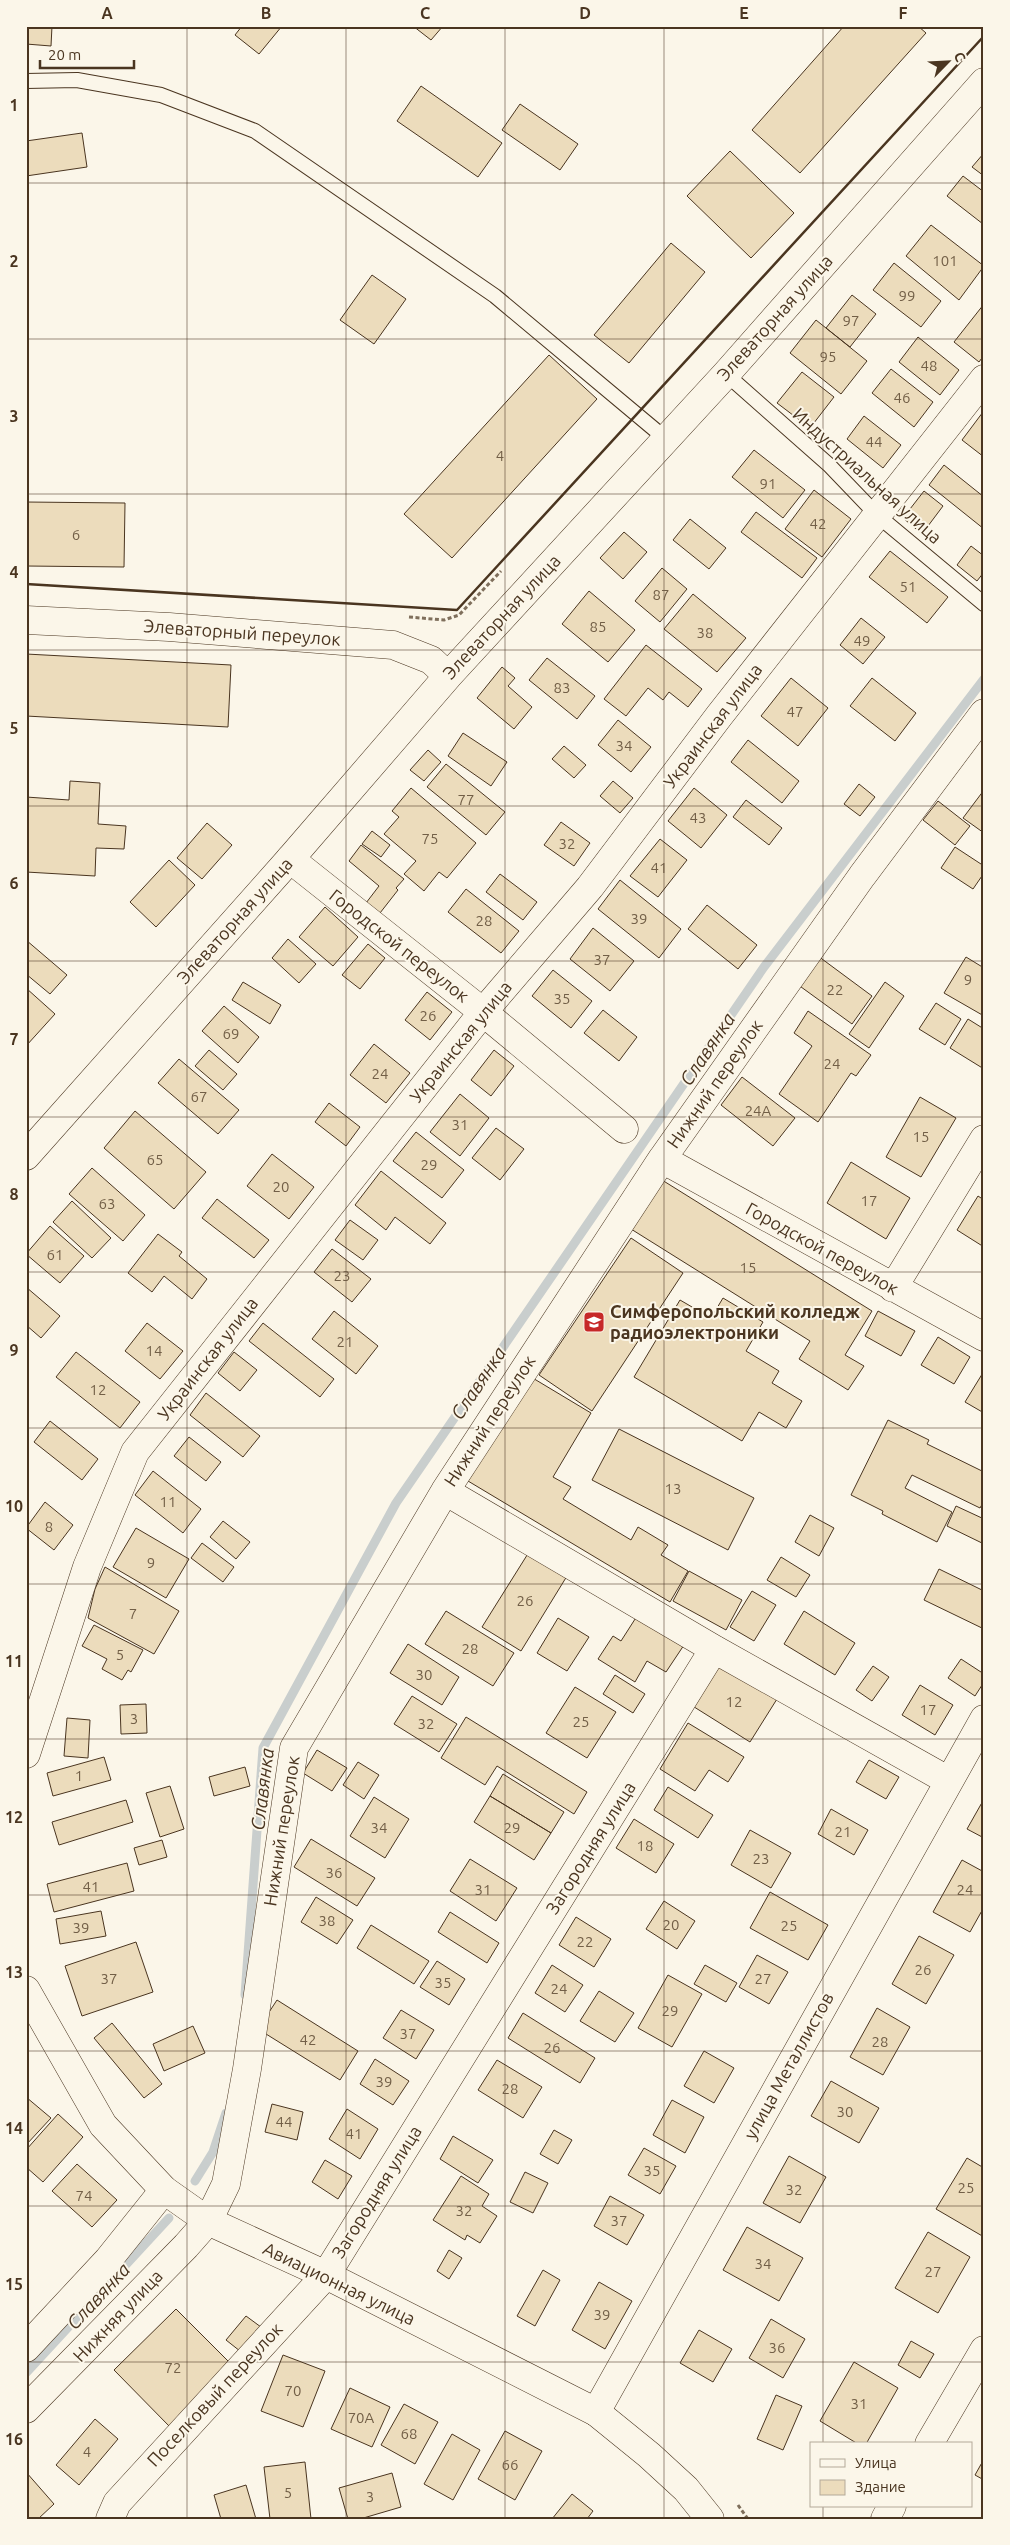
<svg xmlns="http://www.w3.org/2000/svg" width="1010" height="2545" font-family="Ubuntu,sans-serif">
<rect width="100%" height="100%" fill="#fbf6e9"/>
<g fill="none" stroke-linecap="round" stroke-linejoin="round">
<path stroke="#c9cecd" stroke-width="9" d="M245,1995L263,1748L396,1503L764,967L984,679
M195,2181L213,2152L226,2113
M26,2373L169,2218"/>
</g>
<path fill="#ecdcbc" stroke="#4a3520" d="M26,26H52L51,46L26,44Z
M242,26H282L259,54L235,35Z
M413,26H443L431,40Z
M844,26H918L926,33L800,173L752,130Z
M421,86L502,143L478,177L397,121Z
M520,104L578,144L560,170L502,130Z
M82,133L87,167L26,176V141Z
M730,151L794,213L751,258L687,196Z
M984,153V176L972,167Z
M963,176L984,192L983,224L947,196Z
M931,225L984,266L959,300L906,256Z
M671,243L705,272L629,363L594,335Z
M894,263L941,301L921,327L873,290Z
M372,275L406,299L374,344L340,320Z
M852,295L876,314L850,347L826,328Z
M984,304V355L979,362L954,342Z
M816,320L867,361L841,394L790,353Z
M918,337L959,370L940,395L899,362Z
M549,355L597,399L452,558L404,514Z
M891,369L933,402L914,427L872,393Z
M802,372L834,397L810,428L777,403Z
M983,412L984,413V457L962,440Z
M864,416L901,445L883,468L847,439Z
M754,450L805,490L783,518L732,477Z
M944,465L984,497V529L929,485Z
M814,490L851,519L822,557L785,529Z
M924,491L943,506L922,534L903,518Z
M26,502L125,503L124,567L26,566Z
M756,512L817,558L802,578L741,532Z
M690,519L726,548L709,569L673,540Z
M624,532L647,552L623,579L600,558Z
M971,546L984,556V572L977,581L957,565Z
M890,551L948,597L927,623L869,577Z
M662,568L687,589L660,622L635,601Z
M589,591L635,630L608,662L562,624Z
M693,594L746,638L717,672L664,629Z
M861,618L885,637L863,664L840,645Z
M646,645L702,689L688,707L669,692L663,700L648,688L626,716L604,699Z
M26,654L231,665L228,727L26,716Z
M547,658L595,696L577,719L529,680Z
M502,667L515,678L508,686L532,707L514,729L477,698Z
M791,678L828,708L798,746L761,716Z
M872,678L916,713L895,741L850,706Z
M618,720L651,747L631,772L598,745Z
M463,733L507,762L491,786L448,756Z
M748,740L799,781L782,803L731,762Z
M564,746L586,765L574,778L552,759Z
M428,750L441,762L424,781L410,770Z
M446,764L505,812L486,835L427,787Z
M70,781L100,783L98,824L126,826L124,849L96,848L95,876L26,872V797L69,800Z
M613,781L633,798L620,813L600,796Z
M859,784L875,797L860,816L844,804Z
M411,788L476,843L447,878L439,872L424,891L404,874L416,861L384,834L399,817L392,811Z
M694,788L727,815L701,848L668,821Z
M984,790V833L963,818Z
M746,800L782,828L769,845L733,817Z
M938,801L970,826L955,845L923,820Z
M561,822L590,843L574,866L544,845Z
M207,823L232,845L202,879L177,858Z
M372,831L390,845L381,857L362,844Z
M660,839L687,860L658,897L630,876Z
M361,845L404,879L396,888L398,890L380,913L366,903L379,886L349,861Z
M955,847L984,866V873L973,889L941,868Z
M169,860L195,885L156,927L130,902Z
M500,874L537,902L523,920L486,892Z
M620,880L681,929L659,958L598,909Z
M466,889L519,931L501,953L448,912Z
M707,905L757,945L738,969L688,929Z
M325,907L358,937L333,966L299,937Z
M593,928L634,961L610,991L570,959Z
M288,939L316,964L299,983L272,958Z
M26,940L67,975L50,994L26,974Z
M368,944L385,958L360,989L342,975Z
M818,956L872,996L852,1024L797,984Z
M966,957L984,968V1016L944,993Z
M553,970L592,1001L571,1028L532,996Z
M243,982L281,1005L270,1024L232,1000Z
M885,982L904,996L869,1048L849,1034Z
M26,988L55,1014L26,1046Z
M427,992L452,1012L430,1040L405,1020Z
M936,1003L961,1019L945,1045L919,1029Z
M224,1006L259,1037L238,1063L202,1031Z
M603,1010L637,1037L619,1061L584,1033Z
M808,1011L871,1055L856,1076L851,1073L818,1122L779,1094L812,1046L794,1033Z
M968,1019L984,1029V1069L950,1048Z
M374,1044L410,1073L386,1103L350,1075Z
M209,1050L237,1074L223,1090L195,1066Z
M494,1050L514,1066L491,1096L471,1080Z
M179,1059L239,1110L218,1134L158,1083Z
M742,1077L795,1118L773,1146L721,1105Z
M460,1094L489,1118L460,1156L430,1132Z
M920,1097L956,1118L921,1177L886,1157Z
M329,1103L360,1127L346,1146L315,1122Z
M135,1111L206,1172L174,1209L104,1148Z
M496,1128L524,1149L500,1180L472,1158Z
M416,1132L464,1170L442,1198L393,1161Z
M272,1154L314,1187L289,1219L247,1186Z
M851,1162L910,1198L886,1239L827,1203Z
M92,1168L145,1215L123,1241L69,1194Z
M381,1171L446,1223L430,1244L395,1217L386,1230L355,1205Z
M654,1175L872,1311L845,1355L864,1366L848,1390L799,1359L810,1341L623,1224Z
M978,1196L984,1200V1247L957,1230Z
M217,1199L269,1240L254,1258L202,1218Z
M72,1201L111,1238L92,1258L53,1222Z
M350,1220L378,1240L363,1260L335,1240Z
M50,1226L84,1256L60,1283L26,1254Z
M158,1234L182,1252L179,1256L207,1279L192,1299L164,1276L152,1292L128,1273Z
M631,1238L683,1273L592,1411L539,1375Z
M332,1249L371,1279L352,1302L314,1272Z
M26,1287L60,1316L41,1338L26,1325Z
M723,1298L763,1322L746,1351L779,1371L772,1383L802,1401L786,1428L759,1412L742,1441L634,1377L680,1300L711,1318Z
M334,1311L378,1346L356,1374L312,1339Z
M878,1311L915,1331L901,1356L865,1336Z
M147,1323L183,1351L160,1379L125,1351Z
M263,1323L334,1379L320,1397L249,1341Z
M938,1337L970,1357L954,1384L921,1365Z
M76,1352L140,1402L120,1428L56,1377Z
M234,1352L257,1370L240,1391L218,1373Z
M984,1371V1413L965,1402Z
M531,1377L591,1413L553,1477L571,1487L563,1499L631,1540L638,1527L668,1545L661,1555L688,1571L670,1602L468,1481Z
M206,1393L260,1436L243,1457L190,1415Z
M888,1420L929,1440L927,1444L984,1472V1501L980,1508L912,1475L905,1488L952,1512L937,1542L882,1514L883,1511L851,1495Z
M50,1421L98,1459L82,1480L34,1442Z
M619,1429L754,1498L728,1550L592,1480Z
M189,1437L221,1462L206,1481L174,1456Z
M153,1471L201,1509L183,1533L135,1495Z
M45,1502L73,1525L54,1550L26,1528Z
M956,1506L984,1519V1544L947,1526Z
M810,1515L834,1528L819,1556L795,1542Z
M223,1521L250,1542L236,1559L210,1537Z
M136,1528L189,1559L166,1598L113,1567Z
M202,1543L234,1567L223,1582L191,1558Z
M529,1552L567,1576L521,1651L482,1627Z
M781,1557L810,1575L796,1597L767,1580Z
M105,1567L179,1611L154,1654L88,1618L95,1589Z
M939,1569L984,1591V1629L924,1600Z
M689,1571L742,1600L726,1630L673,1601Z
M752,1591L776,1605L754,1641L730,1627Z
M446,1611L514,1653L493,1686L425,1644Z
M804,1611L855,1643L835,1675L784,1644Z
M637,1616L684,1645L666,1672L647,1661L635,1682L598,1659L613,1636L621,1641Z
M558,1618L589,1637L567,1671L537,1653Z
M94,1625L143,1650L131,1672L128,1670L122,1680L102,1669L107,1659L82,1646Z
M408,1644L459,1677L442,1705L390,1673Z
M961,1659L984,1674V1682L975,1696L948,1678Z
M717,1662L777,1699L750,1742L691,1705Z
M873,1666L889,1677L872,1701L856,1690Z
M615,1675L645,1694L633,1713L603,1694Z
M920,1685L953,1705L935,1735L902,1715Z
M575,1687L616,1712L587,1758L546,1733Z
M412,1696L457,1724L439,1752L394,1724Z
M146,1704L147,1733L121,1734L120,1705Z
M466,1717L587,1792L574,1814L497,1766L485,1785L441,1758Z
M67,1718L90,1720L88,1758L64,1756Z
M688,1723L744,1757L728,1782L709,1770L695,1791L660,1769Z
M317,1750L347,1768L332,1791L303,1773Z
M104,1757L111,1780L53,1796L47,1773Z
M869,1760L899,1777L886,1799L856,1782Z
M358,1762L379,1775L364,1799L343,1785Z
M245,1767L250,1786L214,1796L209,1777Z
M503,1774L564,1812L551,1833L490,1796Z
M170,1786L184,1829L160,1837L146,1793Z
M668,1787L713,1815L698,1838L654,1810Z
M490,1796L551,1833L534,1860L474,1822Z
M374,1797L409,1819L385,1858L350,1836Z
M984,1799V1838L967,1829Z
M126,1800L133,1822L59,1845L52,1822Z
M831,1809L868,1830L854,1855L818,1834Z
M634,1819L674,1844L656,1873L616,1848Z
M750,1830L791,1853L771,1888L731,1865Z
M311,1839L375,1878L357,1906L294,1867Z
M162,1840L167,1857L139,1865L134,1848Z
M470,1859L517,1888L496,1921L450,1891Z
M962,1860L984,1872V1907L970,1932L933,1912Z
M127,1863L134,1891L54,1912L47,1884Z
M770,1892L828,1925L808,1960L750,1928Z
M316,1897L353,1920L337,1944L301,1922Z
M664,1901L695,1921L677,1949L646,1929Z
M101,1911L106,1936L60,1944L56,1919Z
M450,1912L499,1943L487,1963L438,1932Z
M576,1917L611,1939L594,1967L559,1945Z
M371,1925L429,1961L414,1984L357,1948Z
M919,1936L954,1955L926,2004L892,1984Z
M136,1942L153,1992L82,2016L65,1966Z
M757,1955L788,1972L769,2004L739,1987Z
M437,1961L465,1979L449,2005L420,1987Z
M552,1965L583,1985L565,2012L535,1993Z
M705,1965L737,1983L726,2002L694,1984Z
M668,1975L702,1994L672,2047L638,2028Z
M599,1991L634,2013L615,2042L580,2021Z
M277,2000L358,2051L340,2080L258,2029Z
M877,2008L910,2027L883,2075L850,2057Z
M401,2010L434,2030L416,2059L383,2038Z
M523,2013L595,2058L580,2083L508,2038Z
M112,2023L162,2084L144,2098L94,2038Z
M193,2026L205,2053L164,2071L153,2044Z
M704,2051L734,2068L714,2103L684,2086Z
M375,2059L409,2081L393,2105L360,2084Z
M497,2060L542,2087L523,2118L478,2090Z
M831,2081L879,2108L859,2143L811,2116Z
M26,2097L51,2118L26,2145Z
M672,2100L704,2117L685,2153L653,2135Z
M272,2104L303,2112L297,2140L265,2132Z
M347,2109L378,2129L360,2159L329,2139Z
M58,2114L83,2137L43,2182L26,2167V2150Z
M554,2130L572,2140L558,2164L540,2154Z
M453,2136L493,2160L478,2183L440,2159Z
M644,2148L676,2166L660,2194L628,2175Z
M789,2156L826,2177L800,2223L763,2203Z
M967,2158L984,2168V2237L936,2209Z
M325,2160L352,2176L338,2199L312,2182Z
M77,2164L117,2200L92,2227L52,2191Z
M525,2172L548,2183L533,2213L510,2202Z
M461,2176L489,2194L482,2206L497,2216L480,2243L467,2235L465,2240L433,2220Z
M610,2196L644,2215L627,2245L594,2226Z
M747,2227L803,2258L779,2301L723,2270Z
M928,2232L970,2257L938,2313L895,2288Z
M449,2250L462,2258L449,2279L437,2271Z
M543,2270L560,2280L535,2326L517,2316Z
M599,2282L632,2301L605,2349L572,2330Z
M176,2309L233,2366L171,2428L114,2370Z
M246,2316L265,2330L245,2355L226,2340Z
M771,2319L805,2339L783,2378L749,2358Z
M699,2330L732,2349L713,2382L680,2363Z
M911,2341L934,2354L920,2378L898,2365Z
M283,2355L325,2371L303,2427L261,2411Z
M854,2362L898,2388L866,2444H858L820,2421Z
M350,2388L390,2407L372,2447L331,2429Z
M776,2395L802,2406L783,2450L757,2439Z
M404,2404L438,2422L415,2464L381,2445Z
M95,2419L118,2439L79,2485L56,2465Z
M505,2431L542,2451L515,2500L478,2479Z
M452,2434L480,2450L453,2500L424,2484Z
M984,2459V2480L975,2475Z
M305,2462L311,2519H270L264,2467Z
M26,2472L54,2504L38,2519H26Z
M392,2473L401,2507L360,2519H348L339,2488Z
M246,2485L256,2519H221L214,2495Z
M572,2494L593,2511L587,2519H552Z"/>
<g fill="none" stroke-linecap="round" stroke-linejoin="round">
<g stroke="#4a3520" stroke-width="16">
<path id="lane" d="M26,81L77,80L161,95L255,131L495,296L666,439
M726,374L829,465L877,515L984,604"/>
</g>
<g stroke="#4a3520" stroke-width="29">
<path id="street" d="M290,859L483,1012L624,1129
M662,1159L984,1337
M893,1288L984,1139
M445,1491L714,1649L949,1781
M26,1754L87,1567L135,1452L483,1012L590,887L719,716L984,379
M26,2348L108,2260L164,2190
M26,2409L186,2246L208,2221L226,2184L247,2069L294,1748L445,1491L662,1159L862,876L984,713
M596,2412L984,1719
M929,2444L984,2350
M110,2519L117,2503L326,2275L714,1649
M885,2519L892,2506"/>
</g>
<g stroke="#4a3520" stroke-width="29">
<path id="secondary" d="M26,620L169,627L393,645L431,660L448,676
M26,1156L290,859L448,676L726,374L984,82
M26,1990L103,2125L164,2190L208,2221L326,2275L596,2412L649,2455L686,2489L710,2519"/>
</g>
<path stroke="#7f6f5c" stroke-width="3" stroke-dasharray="4 2.5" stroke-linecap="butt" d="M409,617L444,620L459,615L501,571
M738,2505L748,2519"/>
<use href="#lane" stroke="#fbf6e9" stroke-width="14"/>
<use href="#street" stroke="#fbf6e9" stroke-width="28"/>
<use href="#secondary" stroke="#fbf6e9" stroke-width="28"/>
<path stroke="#4a3520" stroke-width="2.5" d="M26,584L457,610L984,36"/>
</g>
<path fill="none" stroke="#4a3520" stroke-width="1" stroke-opacity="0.55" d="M187,26V2519M346,26V2519M505,26V2519M664,26V2519M823,26V2444M26,183H984M26,339H984M26,494H984M26,650H984M26,806H984M26,961H984M26,1117H984M26,1272H984M26,1428H984M26,1584H984M26,1739H984M26,1895H984M26,2051H984M26,2206H984M26,2362H984M823,2506V2519"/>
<defs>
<g id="university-square" transform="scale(1.125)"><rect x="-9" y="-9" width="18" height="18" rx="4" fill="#c62828" stroke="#fbf6e9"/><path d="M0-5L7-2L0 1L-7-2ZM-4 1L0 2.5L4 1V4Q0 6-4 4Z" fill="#fff"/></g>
</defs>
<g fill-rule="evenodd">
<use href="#university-square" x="594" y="1322"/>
</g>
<g text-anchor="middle" stroke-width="4" stroke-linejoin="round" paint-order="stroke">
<g font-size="15" fill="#725f47">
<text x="945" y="266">101</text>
<text x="907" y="301">99</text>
<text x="851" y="326">97</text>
<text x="828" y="362">95</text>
<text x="929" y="371">48</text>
<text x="902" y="403">46</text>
<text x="874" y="447">44</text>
<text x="500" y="461">4</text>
<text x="768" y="489">91</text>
<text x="818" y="529">42</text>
<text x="76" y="540">6</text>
<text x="908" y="592">51</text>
<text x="661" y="600">87</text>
<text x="598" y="632">85</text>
<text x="705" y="638">38</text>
<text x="862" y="646">49</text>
<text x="562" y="693">83</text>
<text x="795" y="717">47</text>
<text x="624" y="751">34</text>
<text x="466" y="805">77</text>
<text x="698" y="823">43</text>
<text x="430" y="844">75</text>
<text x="567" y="849">32</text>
<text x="659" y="873">41</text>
<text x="639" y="924">39</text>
<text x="484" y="926">28</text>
<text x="602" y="965">37</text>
<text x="968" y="985">9</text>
<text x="835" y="995">22</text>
<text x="562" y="1004">35</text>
<text x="428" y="1021">26</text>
<text x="231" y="1039">69</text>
<text x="832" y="1069">24</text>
<text x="380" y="1079">24</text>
<text x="199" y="1102">67</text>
<text x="758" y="1116">24А</text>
<text x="460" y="1130">31</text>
<text x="921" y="1142">15</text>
<text x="155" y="1165">65</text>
<text x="429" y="1170">29</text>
<text x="281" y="1192">20</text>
<text x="869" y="1206">17</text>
<text x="107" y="1209">63</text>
<text x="55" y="1260">61</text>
<text x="748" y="1273">15</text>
<text x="342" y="1281">23</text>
<text x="345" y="1347">21</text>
<text x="154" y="1356">14</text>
<text x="98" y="1395">12</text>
<text x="673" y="1494">13</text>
<text x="168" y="1507">11</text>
<text x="49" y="1532">8</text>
<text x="151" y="1568">9</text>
<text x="525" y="1606">26</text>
<text x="133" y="1619">7</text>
<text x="470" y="1654">28</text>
<text x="120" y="1660">5</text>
<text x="424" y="1680">30</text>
<text x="734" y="1707">12</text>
<text x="928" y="1715">17</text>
<text x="134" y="1724">3</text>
<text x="581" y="1727">25</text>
<text x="426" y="1729">32</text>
<text x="79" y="1781">1</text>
<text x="379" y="1833">34</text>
<text x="512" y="1833">29</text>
<text x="843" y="1837">21</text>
<text x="645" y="1851">18</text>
<text x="761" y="1864">23</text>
<text x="334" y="1878">36</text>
<text x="91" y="1892">41</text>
<text x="483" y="1895">31</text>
<text x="965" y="1895">24</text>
<text x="327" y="1926">38</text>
<text x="671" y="1930">20</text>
<text x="789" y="1931">25</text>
<text x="81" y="1933">39</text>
<text x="585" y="1947">22</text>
<text x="923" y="1975">26</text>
<text x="109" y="1984">37</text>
<text x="763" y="1984">27</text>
<text x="443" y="1988">35</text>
<text x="559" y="1994">24</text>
<text x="670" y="2016">29</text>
<text x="408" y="2039">37</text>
<text x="308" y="2045">42</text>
<text x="880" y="2047">28</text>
<text x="552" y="2053">26</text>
<text x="384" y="2087">39</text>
<text x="510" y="2094">28</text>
<text x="845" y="2117">30</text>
<text x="284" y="2127">44</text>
<text x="354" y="2139">41</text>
<text x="652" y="2176">35</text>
<text x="966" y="2193">25</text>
<text x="794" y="2195">32</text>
<text x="84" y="2201">74</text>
<text x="464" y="2216">32</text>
<text x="619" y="2226">37</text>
<text x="763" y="2269">34</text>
<text x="933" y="2277">27</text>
<text x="602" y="2320">39</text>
<text x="777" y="2353">36</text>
<text x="173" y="2373">72</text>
<text x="293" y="2396">70</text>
<text x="859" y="2409">31</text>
<text x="361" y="2423">70А</text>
<text x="409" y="2439">68</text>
<text x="87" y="2457">4</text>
<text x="510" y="2470">66</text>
<text x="288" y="2498">5</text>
<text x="370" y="2502">3</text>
</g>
<g font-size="18" fill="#4a3520" stroke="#fbf6e9">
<text transform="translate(775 318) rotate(-48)" y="6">Элеваторная улица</text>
<text transform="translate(867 476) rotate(42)" y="6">Индустриальная улица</text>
<text transform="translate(502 617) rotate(-47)" y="6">Элеваторная улица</text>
<text transform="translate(242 633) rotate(4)" y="6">Элеваторный переулок</text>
<text transform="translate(713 726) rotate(-53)" y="6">Украинская улица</text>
<text transform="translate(235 921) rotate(-48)" y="6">Элеваторная улица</text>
<text transform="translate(399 946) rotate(38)" y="6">Городской переулок</text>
<text transform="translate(461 1042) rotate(-51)" y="6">Украинская улица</text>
<text transform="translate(715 1084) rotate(-55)" y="6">Нижний переулок</text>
<text transform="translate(822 1249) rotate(29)" y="6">Городской переулок</text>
<text transform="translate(208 1359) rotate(-52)" y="6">Украинская улица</text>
<text transform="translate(490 1421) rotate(-57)" y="6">Нижний переулок</text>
<text transform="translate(282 1831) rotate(-81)" y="6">Нижний переулок</text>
<text transform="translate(591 1848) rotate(-58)" y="6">Загородняя улица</text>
<text transform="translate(789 2066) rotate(-61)" y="6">улица Металлистов</text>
<text transform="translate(377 2192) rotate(-58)" y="6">Загородняя улица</text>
<text transform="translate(339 2284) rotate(26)" y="6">Авиационная улица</text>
<text transform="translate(118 2316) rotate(-46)" y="6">Нижняя улица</text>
<text transform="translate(215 2395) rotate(-47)" y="6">Поселковый переулок</text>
</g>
<g font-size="18" font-weight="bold" fill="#4a3520" stroke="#fbf6e9" text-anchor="start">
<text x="610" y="1318">Симферопольский колледж<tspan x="610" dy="21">радиоэлектроники</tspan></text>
</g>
<g font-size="19" font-style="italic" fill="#4a3520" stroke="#fbf6e9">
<text transform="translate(707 1049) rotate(-56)" y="7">Славянка</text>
<text transform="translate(478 1383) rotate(-56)" y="7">Славянка</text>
<text transform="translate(262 1789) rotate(-83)" y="7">Славянка</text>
<text transform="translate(98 2296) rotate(-47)" y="7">Славянка</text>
</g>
</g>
<rect width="1010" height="2545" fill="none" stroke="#fbf6e9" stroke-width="55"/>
<rect x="810" y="2442" width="162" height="65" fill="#fbf6e9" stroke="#b4a999"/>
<rect x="820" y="2459" width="25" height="8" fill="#fbf6e9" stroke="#b4a999"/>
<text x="855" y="2468" font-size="15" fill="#4a3520">Улица</text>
<rect x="820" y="2480" width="25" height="15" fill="#ecdcbc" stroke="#b4a999"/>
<text x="855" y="2492" font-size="15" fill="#4a3520">Здание</text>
<g transform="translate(948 62) rotate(66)" stroke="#fbf6e9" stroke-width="4" paint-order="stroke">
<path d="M0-4L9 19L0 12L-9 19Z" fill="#4a3520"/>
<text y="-8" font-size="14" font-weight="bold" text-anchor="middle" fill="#4a3520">С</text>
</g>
<path d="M40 60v8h94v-8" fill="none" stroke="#4a3520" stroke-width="2.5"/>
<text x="48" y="60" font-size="15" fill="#4a3520" stroke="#fbf6e9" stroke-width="4" paint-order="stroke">20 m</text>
<rect x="28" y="28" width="954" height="2490" fill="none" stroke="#4a3520" stroke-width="2"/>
<g font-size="16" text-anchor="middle" font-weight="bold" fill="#4a3520">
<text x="107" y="19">A</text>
<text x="266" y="19">B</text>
<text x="425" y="19">C</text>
<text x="585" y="19">D</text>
<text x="744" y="19">E</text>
<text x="903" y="19">F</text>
<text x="14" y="111">1</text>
<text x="14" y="267">2</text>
<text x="14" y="422">3</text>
<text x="14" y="578">4</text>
<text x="14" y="734">5</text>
<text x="14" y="889">6</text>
<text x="14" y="1045">7</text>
<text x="14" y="1200">8</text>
<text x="14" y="1356">9</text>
<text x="14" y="1512">10</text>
<text x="14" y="1667">11</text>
<text x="14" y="1823">12</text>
<text x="14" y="1978">13</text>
<text x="14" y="2134">14</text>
<text x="14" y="2290">15</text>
<text x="14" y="2445">16</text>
</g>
</svg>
